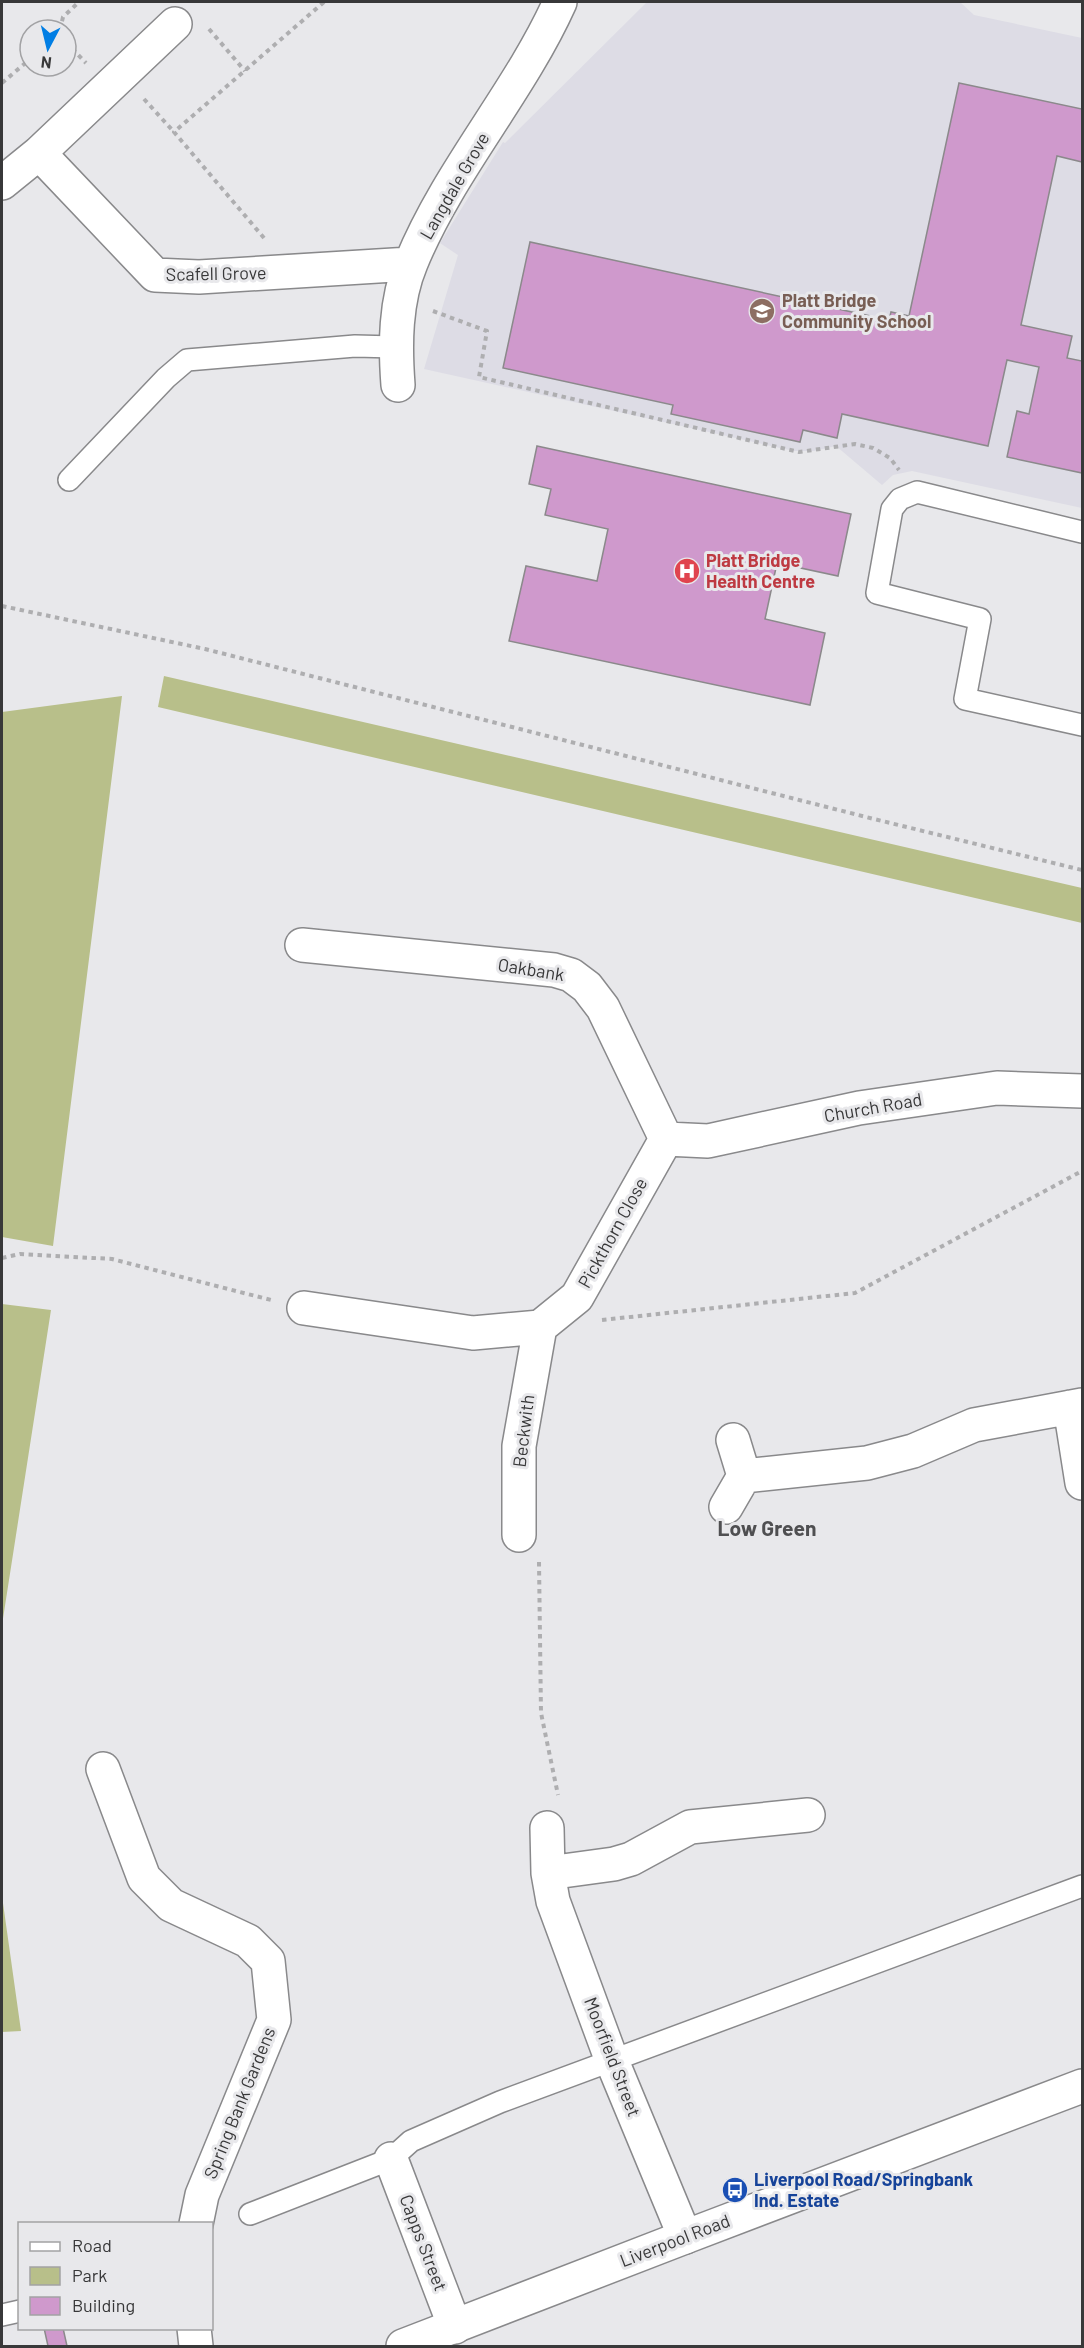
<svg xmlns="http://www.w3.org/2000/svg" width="1084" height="2348" font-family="Barlow,sans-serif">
<rect width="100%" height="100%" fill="#e8e8eb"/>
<path fill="#dddce5" d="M647,2H960L974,15L1082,38V508L912,471L893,475L882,485L836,446L814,451H794L424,369L458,255L440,243L503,142L505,143Z"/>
<path fill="#b8bf8a" d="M164,676L1082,888V923L158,707Z
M122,696L53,1246L2,1237V712Z
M2,1304L51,1310L2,1625Z
M2,1896L21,2031L2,2032Z"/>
<path fill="#cf99cc" stroke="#8b898b" stroke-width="1.5" d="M959,83L1082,109V162L1057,156L1021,325L1072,336L1067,358L1082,361V473L1007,457L1017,411L1029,414L1039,367L1007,360L988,446L842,414L837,438L803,430L800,442L671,414L673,405L503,368L530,242L889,320L891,312L909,316Z
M537,446L851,514L838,576L777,563L765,619L825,633L810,705L509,641L526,566L597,581L608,529L545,515L551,489L529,484Z
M44,2328H63L67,2346H48Z"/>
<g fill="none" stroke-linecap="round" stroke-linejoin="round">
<g stroke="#89898b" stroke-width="24">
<path id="service" d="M69,480L166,378L187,360L355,346L395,347
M1082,532L917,492L900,499L892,509L877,593L980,619L965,699L1082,725
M250,2214L391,2159L411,2141L500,2102L1082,1886
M2,2315L20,2311"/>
</g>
<g stroke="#89898b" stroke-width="36">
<path id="minor" d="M39,153L155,275L199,277L410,264
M2,183L39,153L175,24
M398,385C395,345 395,301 411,263C449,170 519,93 560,2
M302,945L554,970L571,975L587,987L603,1008L666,1139
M666,1139L708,1141L859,1108L997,1088L1082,1091
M304,1308L473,1333L540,1327L577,1297L666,1139
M1070,1407L1082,1483
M744,1476L867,1463L913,1451L974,1425L1082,1405
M726,1507L744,1476L733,1440
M519,1535V1446L540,1327
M103,1769L144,1878L171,1905L248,1941L268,1961L274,2020L202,2195L196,2224
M547,1828L548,1873L553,1901L612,2061L685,2237
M548,1873L614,1864L631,1859L690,1827L808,1815
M391,2159L455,2327
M194,2328L196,2346"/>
</g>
<g stroke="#89898b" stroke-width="36">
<path id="primary" d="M403,2346L685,2237L1082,2086"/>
</g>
<path stroke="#aeaeb0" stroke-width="4" stroke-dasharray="4.5 4.5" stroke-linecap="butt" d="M209,29L245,71
M60,30L63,17L79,2
M66,42L86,63
M2,83L30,59
M144,99L174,132
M264,238L174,132L324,2
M433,311L487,331L479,377L799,452L855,444L873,448L890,458L899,470
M2,606L205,649L874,819L1082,870
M2,1258L20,1254L112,1259L271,1300
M602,1320L855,1293L1082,1171
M539,1562L541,1713L558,1795"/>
<use href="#service" stroke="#fff" stroke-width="21"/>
<use href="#minor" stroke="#fff" stroke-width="33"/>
<use href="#primary" stroke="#fff" stroke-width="33"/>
</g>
<defs>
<g id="school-disc" transform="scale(1.35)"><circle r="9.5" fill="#8d6e63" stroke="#e8e8eb"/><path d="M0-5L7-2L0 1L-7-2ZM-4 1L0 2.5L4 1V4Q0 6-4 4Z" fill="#fff"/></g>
<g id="hospital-disc" transform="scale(1.35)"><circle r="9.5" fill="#e0444e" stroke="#e8e8eb"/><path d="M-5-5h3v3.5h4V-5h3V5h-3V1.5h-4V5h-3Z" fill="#fff"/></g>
<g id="bus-disc" transform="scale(1.35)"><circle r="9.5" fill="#1a4fb4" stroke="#e8e8eb"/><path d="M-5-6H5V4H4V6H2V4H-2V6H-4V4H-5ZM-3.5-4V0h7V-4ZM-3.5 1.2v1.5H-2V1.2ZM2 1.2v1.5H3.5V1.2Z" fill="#fff"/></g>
</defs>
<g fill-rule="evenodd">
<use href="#school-disc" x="762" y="311"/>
<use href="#hospital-disc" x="687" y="571"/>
<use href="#bus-disc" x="735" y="2190"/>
</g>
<g text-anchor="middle" stroke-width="6" stroke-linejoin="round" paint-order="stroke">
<g font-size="18" fill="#383839" stroke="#e8e8eb">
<text transform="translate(455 186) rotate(-60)" y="6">Langdale Grove</text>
<text transform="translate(216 274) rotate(-1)" y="6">Scafell Grove</text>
<text transform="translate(531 970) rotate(9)" y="6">Oakbank</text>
<text transform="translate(873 1108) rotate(-10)" y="6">Church Road</text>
<text transform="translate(613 1233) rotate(-61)" y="6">Pickthorn Close</text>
<text transform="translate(524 1431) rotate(-83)" y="6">Beckwith</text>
<text transform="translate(612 2057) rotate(69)" y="6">Moorfield Street</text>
<text transform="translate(240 2103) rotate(-68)" y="6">Spring Bank Gardens</text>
<text transform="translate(675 2241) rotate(-21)" y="6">Liverpool Road</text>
<text transform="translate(423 2243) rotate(69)" y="6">Capps Street</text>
</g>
<g font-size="18" font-weight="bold" fill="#785e54" stroke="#e8e8eb" text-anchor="start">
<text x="782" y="307">Platt Bridge<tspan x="782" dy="21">Community School</tspan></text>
</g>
<g font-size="18" font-weight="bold" fill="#be3a42" stroke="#e8e8eb" text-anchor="start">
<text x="706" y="567">Platt Bridge<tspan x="706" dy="21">Health Centre</tspan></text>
</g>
<g font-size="18" font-weight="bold" fill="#164399" stroke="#e8e8eb" text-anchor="start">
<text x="754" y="2186">Liverpool Road/Springbank<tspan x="754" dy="21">Ind. Estate</tspan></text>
</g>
<g font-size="21" font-weight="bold" fill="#4f4f51" stroke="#e8e8eb">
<text x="767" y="1536">Low Green</text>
</g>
</g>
<rect width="1084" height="2348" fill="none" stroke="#383839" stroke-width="6"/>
<rect x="18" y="2222" width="195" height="108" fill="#e8e8eb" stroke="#a2a2a4" stroke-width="1.5"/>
<rect x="30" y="2242" width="30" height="9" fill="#ffffff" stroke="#a2a2a4" stroke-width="1.5"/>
<text x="72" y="2252" font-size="18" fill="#383839">Road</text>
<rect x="30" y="2267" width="30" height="18" fill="#b8bf8a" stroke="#a2a2a4" stroke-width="1.5"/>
<text x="72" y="2282" font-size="18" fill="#383839">Park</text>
<rect x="30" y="2297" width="30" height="18" fill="#cf99cc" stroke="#a2a2a4" stroke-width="1.5"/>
<text x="72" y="2312" font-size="18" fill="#383839">Building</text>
<g transform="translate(48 48) rotate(187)"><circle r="28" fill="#e8e8eb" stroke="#a2a2a4" stroke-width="1.5"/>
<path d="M0-4.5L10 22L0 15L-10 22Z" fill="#017ee4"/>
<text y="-9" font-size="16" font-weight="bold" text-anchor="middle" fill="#383839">N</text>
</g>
</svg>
